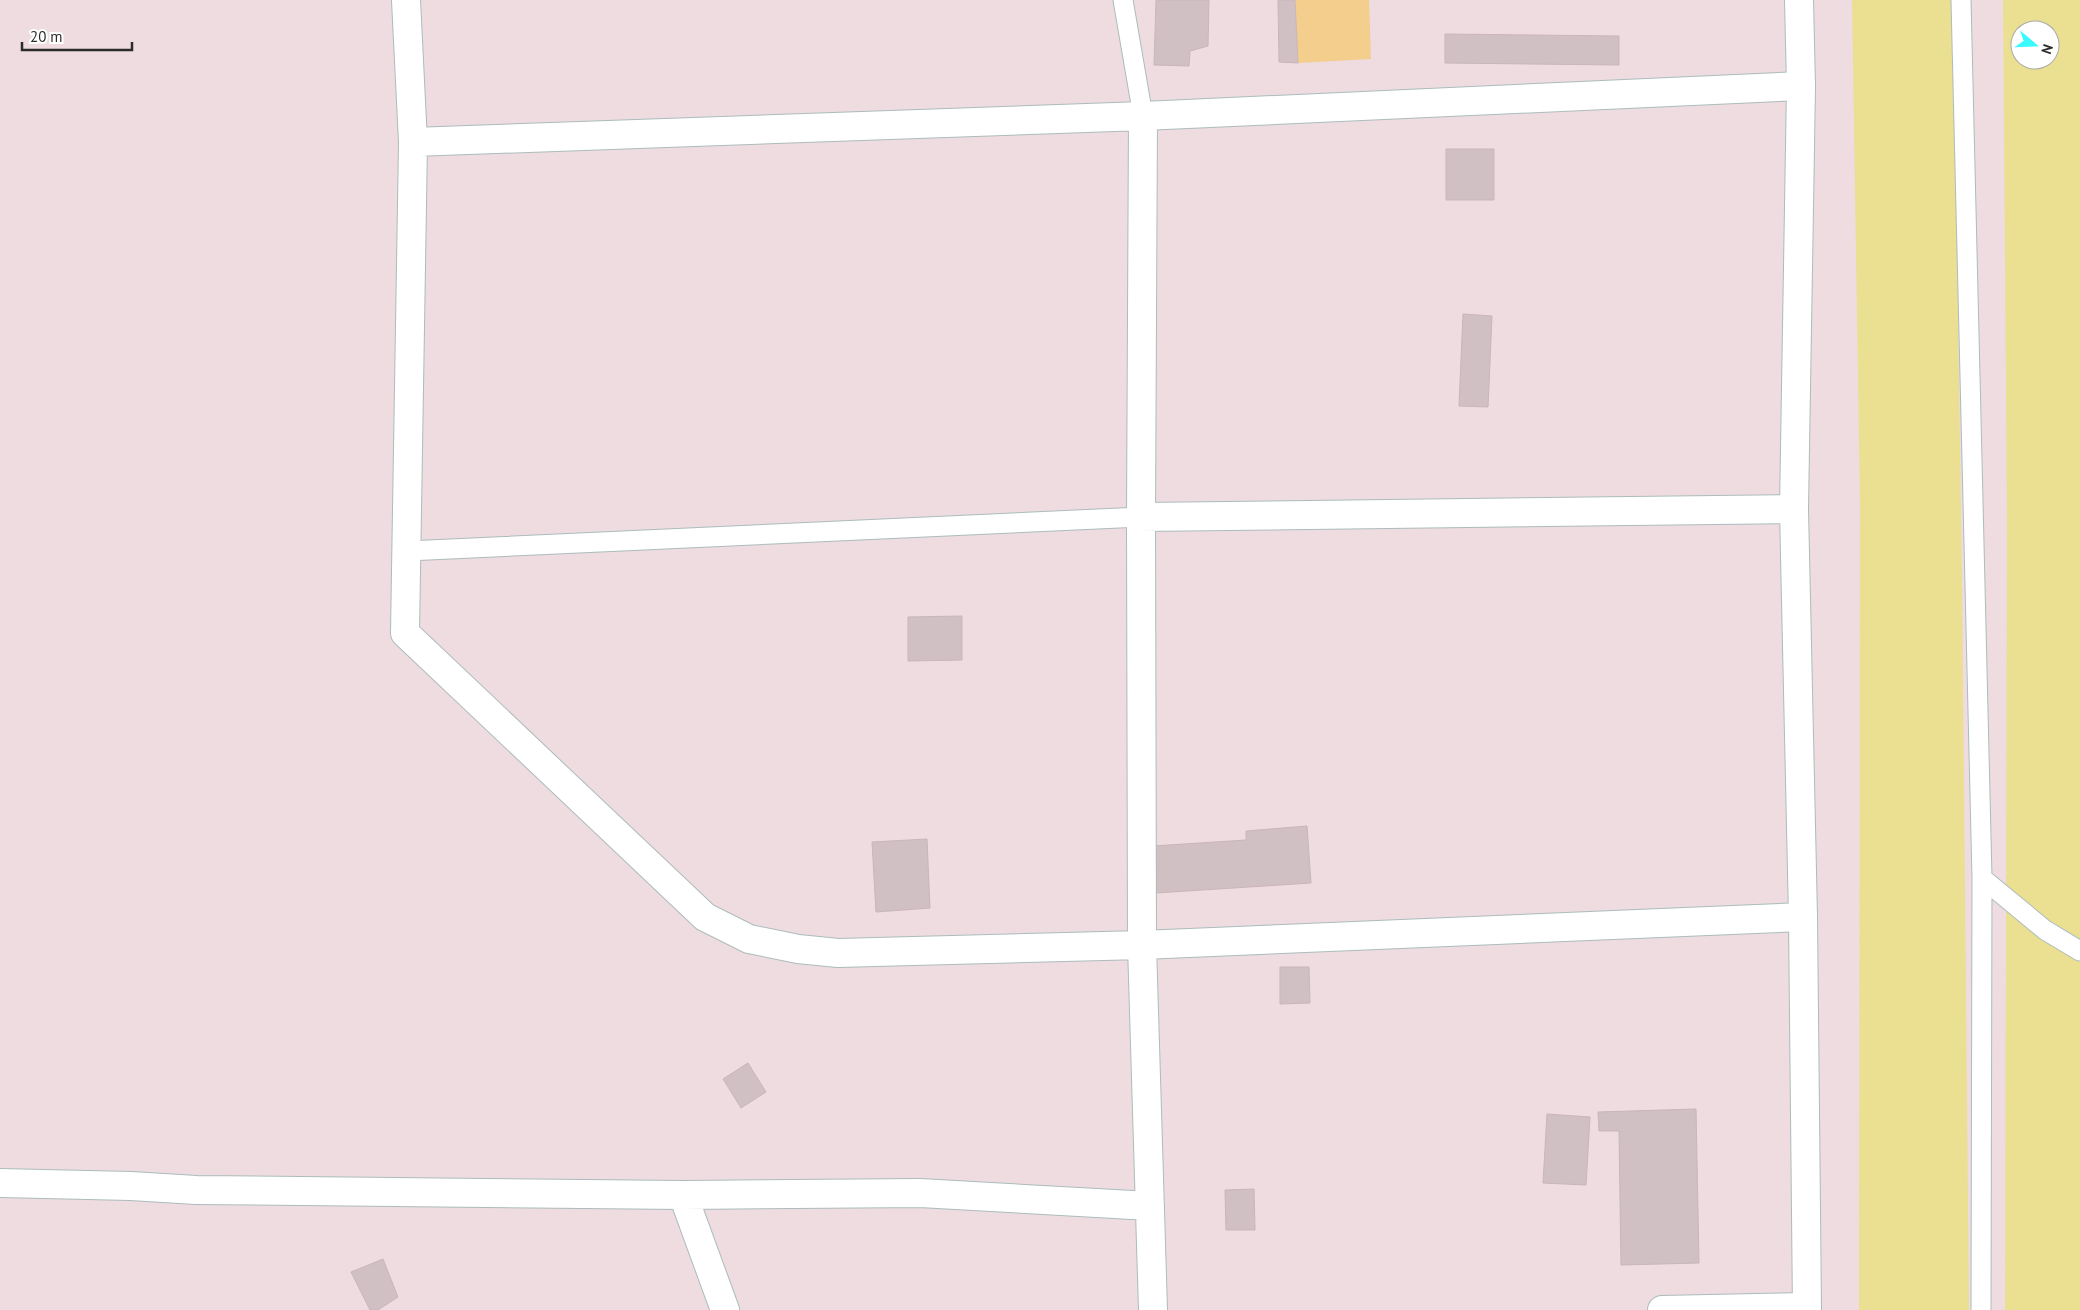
<svg xmlns="http://www.w3.org/2000/svg" width="2080" height="1310" font-family="'PT Sans',sans-serif">
<rect width="100%" height="100%" fill="#eedce0"/>
<path fill="#ebdf92" fill-rule="evenodd" d="M1852,0H1953L1962,574L1969,1310H1859L1860,505Z
M2003,0H2080V1310H2005L2007,521ZM2020,30H2050V60H2020Z"/>
<path fill="#f3ce8d" d="M1295,0H1369L1371,59L1298,63Z"/>
<path fill="#d0c0c3" stroke="#cab5b8" d="M1156,0H1209L1208,46L1190,51L1189,66L1154,65Z
M1278,0H1295L1298,63L1279,62Z
M1445,34L1619,36V65L1445,63Z
M1446,149H1494V200H1446Z
M1463,314L1492,316L1488,407L1459,406Z
M962,616V660L908,661V617Z
M1307,826L1311,883L1156,893L1153,846L1246,840V831Z
M927,839L930,908L876,912L872,842Z
M1280,967H1309L1310,1003L1280,1004Z
M748,1063L766,1092L741,1108L723,1079Z
M1696,1109L1699,1263L1621,1265L1619,1131H1599L1598,1112Z
M1547,1114L1590,1117L1586,1185L1543,1183Z
M1254,1189L1255,1230H1226L1225,1190Z
M383,1259L398,1297L378,1310H370L351,1272Z"/>
<g fill="none" stroke-linecap="round" stroke-linejoin="round">
<g stroke="#acbcbc" stroke-width="21">
<path id="lane" d="M1123,0L1143,116
M1961,0L1982,878L1981,1310
M407,551L1141,517
M1982,878L2045,930L2080,951"/>
</g>
<g stroke="#acbcbc" stroke-width="30">
<path id="street" d="M406,0L413,142L405,633L705,917L749,939L798,949L838,953L1142,945L1803,917
M1143,116L1141,517L1142,945L1153,1310
M413,142L1143,116L1801,86
M1141,517L1794,509
M0,1183L131,1186L196,1190L683,1195L920,1193L1150,1206
M683,1195L725,1310
M1662,1310L1807,1307"/>
</g>
<g stroke="#acbcbc" stroke-width="30">
<path id="secondary" d="M1799,0L1801,86L1794,509L1803,917L1807,1310"/>
</g>
<use href="#lane" stroke="#fff" stroke-width="19"/>
<use href="#street" stroke="#fff" stroke-width="28"/>
<use href="#secondary" stroke="#fff" stroke-width="28"/>
</g>
<g transform="translate(2035 45) rotate(109)"><circle r="24" fill="#ffffff" stroke="#aaaaaa"/>
<path d="M0-4L9 19L0 12L-9 19Z" fill="#38faff"/>
<text y="-8" font-size="14" font-weight="bold" text-anchor="middle" fill="#2b2b2b">N</text>
</g>
<path d="M22 42v8h110v-8" fill="none" stroke="#2b2b2b" stroke-width="2.5"/>
<text x="30" y="42" font-size="15" fill="#2b2b2b" stroke="#ffffff" stroke-width="4" paint-order="stroke">20 m</text>
</svg>
